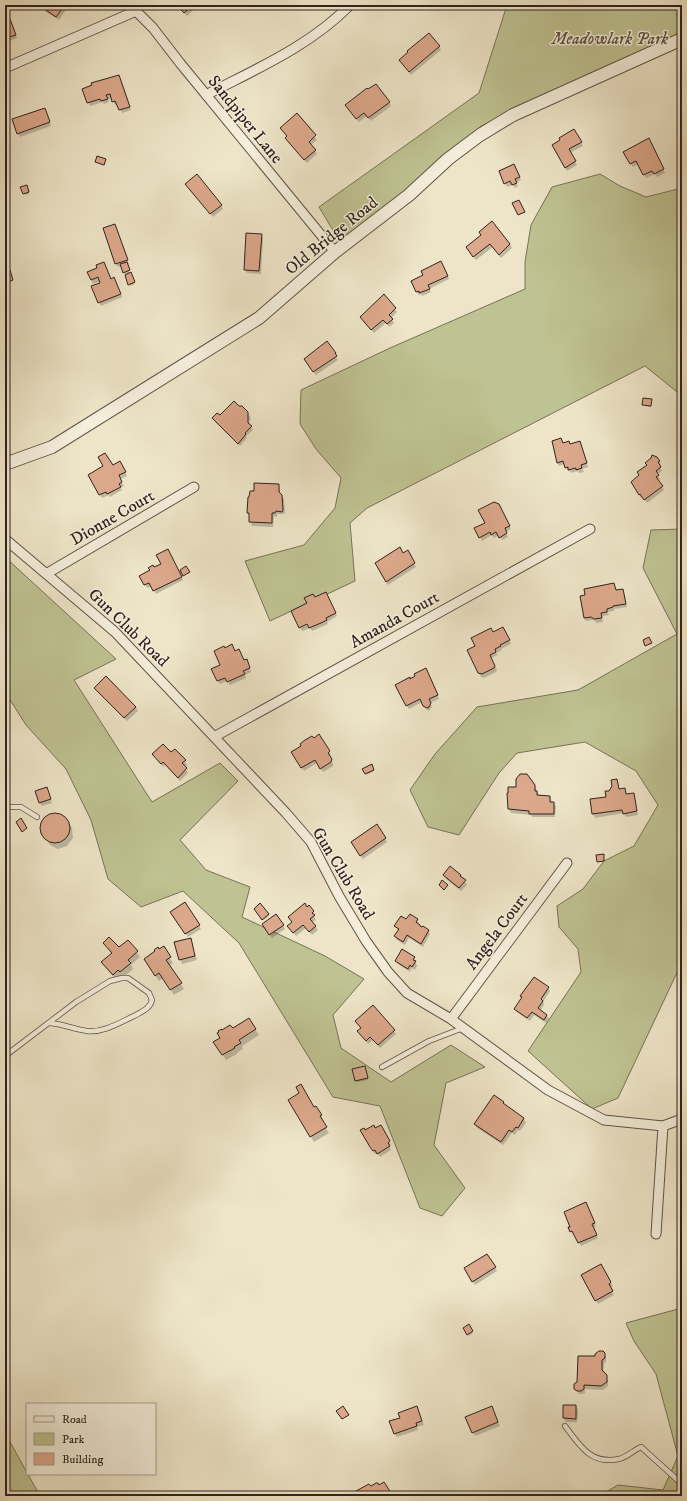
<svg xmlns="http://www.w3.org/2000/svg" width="687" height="1501" font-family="'IM FELL DW Pica',serif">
<rect width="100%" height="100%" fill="#eee5c8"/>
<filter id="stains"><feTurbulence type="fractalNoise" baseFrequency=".005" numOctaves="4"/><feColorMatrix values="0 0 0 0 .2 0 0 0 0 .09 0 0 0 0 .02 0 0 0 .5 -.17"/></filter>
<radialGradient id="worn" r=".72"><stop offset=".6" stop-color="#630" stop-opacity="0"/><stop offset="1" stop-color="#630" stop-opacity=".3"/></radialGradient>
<path fill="#bfc292" stroke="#777258" d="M507,5H682V44L574,83L481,126L411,187L340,242L319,207L479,93Z
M600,174L620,186L646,197L682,188V396L645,366L367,508L350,523L355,581L270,621L245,561L304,545L335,508L341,478L316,449L300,424L301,390L390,348L525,289V262L531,225L552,187Z
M682,529V962L618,1098L592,1109L528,1051L581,972L578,949L559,927L557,906L583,889L604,861L634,846L658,805L636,771L585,742L517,753L499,773L459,835L428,827L410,790L435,754L477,707L578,690L677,634L643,568L651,530Z
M5,557L116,659L74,680L152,802L220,763L238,781L180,840L206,870L250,887L242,917L325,956L364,979L333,1015L341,1048L391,1082L451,1045L485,1067L446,1083L434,1145L465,1188L442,1216L420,1208L380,1106L333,1097L239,943L183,891L141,907L108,879L91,820L66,769L26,725L5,692Z
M682,1308V1496H599L618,1485L663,1490L678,1456L656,1374L634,1341L626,1323Z
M5,1433L40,1496H5Z"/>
<path fill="#0003" d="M46,5H69L59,20L46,12L44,8Z
M177,5H198V6L187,16Z
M269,5H281L273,11Z
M5,22L11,24L17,38L7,42L8,44L5,45Z
M439,46L441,50L411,75L400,60Z
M120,79L131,110L122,113L118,104L115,105L112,98L108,99L109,102L104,104L103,102L90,106L84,89Z
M389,102L391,106L371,121L367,116L359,122L348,109Z
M47,113L51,126L20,137L18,133Z
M297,115L317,140L311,145L317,154L307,163L288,142Z
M574,130L583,146L570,153L577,165L567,171L553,146Z
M651,143L665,173L657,177L655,174L646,178L639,164L633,167L624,152Z
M105,160V166L96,162Z
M516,169L521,180L516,183L518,186L515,188L513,185L507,187L500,172Z
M189,187L221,205L223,209L213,217Z
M22,188H27L29,194L25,195Z
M116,228L129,264H128L129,272L135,284L130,286L122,266L118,267L116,264L104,229Z
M261,235L263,238L261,274L247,273L245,269Z
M482,236L510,244L512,248L501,258L493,247L476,260L469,251Z
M443,266L449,279L429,289L431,292L422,296L421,294L419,295L417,292Z
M88,272L116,282L122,297L101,306L99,302L102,283L101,281L93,284Z
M384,296L397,312L391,318L394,323L389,327L386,323L374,333L363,321Z
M331,346L337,356L336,357L338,360L316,375L307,363Z
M5,374L11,388L5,391Z
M651,400V407L644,406L643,405Z
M248,413L251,419L249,421L250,425L253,430L246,436L247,438L240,446L213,419Z
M580,442L588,467L582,469L584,472L579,473L578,471L571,473L570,471H568L565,464L559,466L557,462L563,444L570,445Z
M659,461L661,465L659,466L662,471L657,474L660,479L658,480L664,490L647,503L643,497L641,498L632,483Z
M120,462L127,476L120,479L124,486L120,488L122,490L110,497L109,495L102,498L90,476Z
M278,485L280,488V494L284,499L285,514H277V517L274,516L273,527L252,526L248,513L255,492Z
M498,505L511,529L506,532L508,537L502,540L499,535L494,538L492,535L482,541L476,528L486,523Z
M168,551L183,580L156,594L152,586L147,588L140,576L162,564Z
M407,552L416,567L388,585L376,563Z
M614,584L616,591L622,590L624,594L627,607L614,609V611L608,612L609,615L602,616L603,622L596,623L594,620L586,621L584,618Z
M325,593L337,616L327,622L328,624L312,631L310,628L302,631L292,612L308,604L314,598Z
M505,632L511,644L501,649L502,650L496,653L498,655L491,658L497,670L496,672L484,678L481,677L479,673L476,647L492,633Z
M225,649L235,652L248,663L251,672L245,675L246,678L230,685L227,681L220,684L212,670L221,665Z
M428,673L439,699L430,703L432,707L429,711L426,709L422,702L409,709L397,685Z
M98,692L136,707L138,711L127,721Z
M319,735L331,755L329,756L333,764V766L323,772L317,763L304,771L292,752Z
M175,750L185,761L187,765L184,767L188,773L180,781L165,765L163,767L153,755L171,754Z
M371,765L374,771L367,775L364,769Z
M617,780L620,790L625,789L627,795L633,794L635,798L638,815L626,817L624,813L595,818L593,814L591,800L607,798Z
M535,786L539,795L550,797L552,803H554L556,807L555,817H532L531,815L511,813L509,809Z
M47,788L52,803L42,806L40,803Z
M57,814L66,818L68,822L72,828L73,838L67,846L58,849L50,845L41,831V827L45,819L48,816Z
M385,838L387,842L363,859L354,846Z
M461,875L467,885L461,891L446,879L444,876Z
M185,904L201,929L188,937L172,912Z
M260,905L269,916L264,920L256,910Z
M307,908L313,912L315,915L314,916L316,920L312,922L318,930L312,935L306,928L296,936L290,929Z
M406,920H417L421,928L428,931L430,934L423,947L409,938L405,945L397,940L395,936L399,931L395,926Z
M263,924L283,925L285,929L272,938Z
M190,939L197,960L182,964L175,943Z
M104,943L118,948L137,952L140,957L131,965L133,969L124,977L122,975L116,980L106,968L102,963L112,954Z
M163,948L173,963L169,966L184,989L174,995L163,978L159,981L148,965L159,951Z
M414,957L417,966L415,970L412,968L410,972L398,964L396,961Z
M548,988L550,991L543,1002L544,1005L540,1011L547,1016L549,1019L546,1023L534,1015L530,1021L517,1012L515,1009L523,998L521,996Z
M362,1028L394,1031L396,1034L380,1048L373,1040L368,1044L358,1031Z
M255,1029L259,1035L242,1046L243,1049L237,1053V1054L226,1060L218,1048Z
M365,1068L368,1080L357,1082L353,1069Z
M289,1100L314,1108L316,1107L324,1121L322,1122L329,1133L314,1142Z
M503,1102L505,1106L524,1119L526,1123L520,1131L518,1130L515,1135L512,1133L503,1145L477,1128L475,1124Z
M380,1126L391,1145L389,1146L391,1150L380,1157L377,1153L375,1154L373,1151L364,1131L375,1129Z
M587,1207L596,1226L593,1228L598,1238L581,1246L575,1234L573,1235L570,1228Z
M487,1255L497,1271L475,1285L465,1269Z
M601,1265L613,1286L610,1288L614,1295L598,1304L582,1276Z
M469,1326L473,1333L469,1336L465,1328Z
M604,1354L606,1358V1362L604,1364L603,1373L608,1380V1386L603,1390L585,1389V1393L583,1394H579L575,1388L596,1357Z
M564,1406H576L578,1410L577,1422H566L564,1418Z
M417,1407L424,1425L417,1427L418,1430L397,1437L395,1434L401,1418Z
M493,1410L500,1426L475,1436L467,1417Z"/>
<path fill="#dca88b" stroke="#2f221d" d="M45,5H65L56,17L43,8Z
M177,5H193L184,13Z
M10,19L16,35L6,38V40H5V21Z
M429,33L440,46L409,72L399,60L408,52L407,51Z
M119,75L130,107L119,110L115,101L112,102L110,94L106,95L108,99L101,101L100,99L87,103L82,89L92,85L91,83Z
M376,84L390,102L368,118L364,113L356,119L345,105L367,88L368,89Z
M45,108L50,122L17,134L12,119Z
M297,113L316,135L309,142L316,150L304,160L285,138L287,136L280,128Z
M574,129L582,142L569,149L576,161L565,168L552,145L560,140L559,138Z
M649,138L664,169L654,174L652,171L643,175L636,161L630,164L623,152Z
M97,156L106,159L104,165L95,162Z
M514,164L520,177L515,179L517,183L512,185L510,181L504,184L499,171Z
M197,174L222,205L210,214L185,184Z
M27,185L29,192L23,194L20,187Z
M519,200L525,212L518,215L512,203Z
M492,221L510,244L499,255L490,244L473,257L466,247L481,235L479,232Z
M115,224L128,260L115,264L103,228Z
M246,233L262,234L259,271L244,270Z
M441,261L448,276L428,285L430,289L419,293V291L416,292L411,281L423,275L421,271Z
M104,262L111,279L114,277L121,294L98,303L91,286L100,283L98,277L91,280L87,272L97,268L96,265Z
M127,262L130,270L123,273L120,264Z
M10,270L13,280L8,282L5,272Z
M131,272L135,282L128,285L125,275Z
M384,294L396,308L389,315L393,319L387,324L383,320L371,330L360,317Z
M327,341L336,353H335L337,356L313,372L304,359Z
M643,398L652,399L651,406L642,405Z
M234,401L239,406H242L248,412V423L252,426L245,433L246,434L238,444L212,418L217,413L220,415Z
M561,438L563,443L569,441L570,444L580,441L587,463L581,465L582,468L576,470V468L568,470V467L565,468L563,461L557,463L552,441Z
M105,453L113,465L120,461L126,472L119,475L122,482L119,484L121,487L107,494L106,492L99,495L88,475L103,466L98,457Z
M652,455L657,457L660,461L658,462L661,467L656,471L659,475L656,477L663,486L644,500L640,494L639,495L631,482L639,475L637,472L647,465L645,463L651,458Z
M254,483L279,484V492L282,495L283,510L282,512L276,511L275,513H272V523L249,522V513H247L248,497H249L250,491H254Z
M494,502L499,504L510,526L505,528L507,533L499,538L496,532L491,535L490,532L479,538L474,528L485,523L478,510Z
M400,547L403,553L408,550L415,563L386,582L375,563Z
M168,549L182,577L153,591L149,583L144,585L139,576L150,570L148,568L153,565L154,567L161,564L156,555Z
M186,566L190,572L183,576L180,570Z
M614,583L616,590L623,589L626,604L613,606V607L607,609V612L601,613L602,618L594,619L591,617L584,618L580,596L585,595L584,589Z
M326,592L336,613L326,618L327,620L321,623L309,628L307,624L299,628L291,611L307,603L304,598L313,594L315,597Z
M503,627L510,640L500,645L501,646L495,649L496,652L490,655L495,666L494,668L482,674L478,673L467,650L475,646L471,638L491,628L493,632Z
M649,637L652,643L645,646L643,640Z
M232,644L235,651L239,649L244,660L247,659L250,668L243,671L245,674L227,682L225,678L217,681L211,669L220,665L214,651L224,646L225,648Z
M426,668L438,695L429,699L431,703L429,707L427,708L423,706L420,699L406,706L395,685L410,677V679L415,676L414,674Z
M106,676L136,707L124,718L94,688Z
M319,734L330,751L328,753L332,759L331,762L320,769L315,760L301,768L291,752L301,746L300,744L305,740L312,736L314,738Z
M163,744L171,752L175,749L186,760L182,763L187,768L178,778L163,762L161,764L152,754Z
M372,764L374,770L365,774L362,769Z
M520,774H527L535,785V791H537V795L550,796V802H554V814H529V811L508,809L507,793H508V787H516V779Z
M617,779L619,789L625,788L626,794L634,793L637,811L623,814L622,810L592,814L590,799L606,797L605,791H609L612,786L611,780Z
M47,787L51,799L39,803L35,791Z
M40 828a15 15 0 1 1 30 0a15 15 0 1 1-30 0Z
M21,818L27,828L22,832L16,822Z
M377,824L386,838L360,856L351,842Z
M604,854V861L597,862L596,855Z
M450,866L461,875L460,876L466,880L459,888L443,875Z
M442,880L448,885L444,890L439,885Z
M185,902L200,925L185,934L170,912Z
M260,903L269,914L262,920L254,909Z
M305,903L307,907L309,905L314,911L312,913L315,915L310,919L316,926L309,932L303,925L293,933L287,926L292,922L288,917Z
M276,914L284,925L269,935L262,924Z
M410,914L418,919L416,922L420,925V926L422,927L423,926L429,930L421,944L407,935L403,942L394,936L399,929L394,926L401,916L406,919Z
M109,937L119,947L128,940L138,951L128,960L131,963L120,972L118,970L113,975L101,962L112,953L103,943Z
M191,938L195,956L179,960L174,942Z
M164,946L171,957L166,960L182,983L170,990L159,973L155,976L144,959L155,951L154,950L158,947L159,949Z
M402,949L415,957L413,960L416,961L412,967L410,965L408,969L395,961Z
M534,977L549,987L541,999L543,1001L538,1008L547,1015L544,1020L532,1012L527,1018L514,1009L522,997L520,996Z
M373,1005L395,1030L378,1045L370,1037L366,1041L357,1031L361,1028L355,1021Z
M249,1018L256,1029L239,1040L241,1043L234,1047L235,1048L222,1055L213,1042L220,1038L217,1033L219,1032L218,1031L222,1029V1030L230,1025L233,1028Z
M365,1066L368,1078L355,1081L352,1069Z
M301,1084L314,1107L316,1106L322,1115L320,1116L327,1127L310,1137L288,1100L299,1093L296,1087Z
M494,1095L504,1102L503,1103L524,1118L518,1128L516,1127L512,1132L509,1130L501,1142L474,1124Z
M374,1125L375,1128L381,1125L390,1141L388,1143L390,1146L377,1154L375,1150L373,1151L370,1147L360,1130L364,1128L365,1130Z
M586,1202L595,1223L592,1224L597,1235L578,1243L572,1231L570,1232L568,1227H570L564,1212Z
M487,1254L496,1267L472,1282L464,1268Z
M601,1264L611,1282L609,1284L613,1291L595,1301L581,1275Z
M469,1324L473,1331L467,1335L463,1328Z
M599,1351H603L605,1353V1358L602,1360V1370L607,1375V1382L601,1386L584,1385V1389L581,1391H577L574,1389V1384L577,1382L578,1356H595V1354Z
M563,1405H576V1419L563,1418Z
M343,1406L349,1415L342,1419L336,1411Z
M417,1406L422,1421L416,1423L417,1426L394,1434L389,1421L400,1418L398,1413Z
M492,1406L498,1422L472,1433L465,1417Z
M384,1482L393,1496H359L356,1491L369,1484L371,1486L376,1483H378L379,1485Z"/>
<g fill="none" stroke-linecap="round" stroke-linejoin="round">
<g stroke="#5f5348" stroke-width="6">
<path id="service" d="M5,807H21L37,817
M5,1056L76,1002L110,981L122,978H128L149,993L152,1000C150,1009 141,1012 134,1016C119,1023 103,1033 87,1031C74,1029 62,1024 50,1023
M382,1067L429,1041L463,1028
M565,1426C580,1446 591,1465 619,1459C627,1457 634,1450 641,1447L682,1484"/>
</g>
<g stroke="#5f5348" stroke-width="11">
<path id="minor" d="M132,5L136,11L153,28L180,63L335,252
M5,68L136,11
M206,95C256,69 310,46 350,5
M5,539L115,632L286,813L311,842L339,896L366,941L388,972L407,993L451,1019L548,1090L604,1120L663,1126L682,1119
M46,574L194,487
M214,737L590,529
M451,1019L567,863
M656,1234L663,1126"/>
</g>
<g stroke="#5f5348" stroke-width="14">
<path id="tertiary" d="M5,464L52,447L259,318L335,252L409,195L448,159L480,135L513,115L682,39"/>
</g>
<use href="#service" stroke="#f4eedb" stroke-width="4.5"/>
<use href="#minor" stroke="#f4eedb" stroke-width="9"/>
<use href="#tertiary" stroke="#f4eedb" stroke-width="12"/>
</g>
<g text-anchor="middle" stroke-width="3" stroke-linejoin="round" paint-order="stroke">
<g font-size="17" font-style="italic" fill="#5a5240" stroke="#f4eedb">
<text x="610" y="44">Meadowlark Park</text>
</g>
<g font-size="17" fill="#2f221d" stroke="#f4eedb">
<text transform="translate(246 119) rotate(51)" y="6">Sandpiper Lane</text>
<text transform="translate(331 235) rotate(-39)" y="6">Old Bridge Road</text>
<text transform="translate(112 517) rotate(-30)" y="6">Dionne Court</text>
<text transform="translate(394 619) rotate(-29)" y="6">Amanda Court</text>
<text transform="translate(129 627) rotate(44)" y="6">Gun Club Road</text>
<text transform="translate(344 873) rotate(59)" y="6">Gun Club Road</text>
<text transform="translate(496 931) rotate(-53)" y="6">Angela Court</text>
</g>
</g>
<rect width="687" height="1501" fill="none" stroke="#eee5c8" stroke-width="20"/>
<rect x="6" y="6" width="675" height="1489" fill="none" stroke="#2f221d" stroke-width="2"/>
<rect x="10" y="10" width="667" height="1481" fill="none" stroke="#2f221d"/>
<rect x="26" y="1403" width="130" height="72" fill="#f4eedb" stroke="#a59c8f"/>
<rect x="34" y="1416" width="20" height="6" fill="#f4eedb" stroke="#a59c8f"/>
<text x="62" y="1423" font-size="12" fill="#2f221d">Road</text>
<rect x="34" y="1433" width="20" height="12" fill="#bfc292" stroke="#a59c8f"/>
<text x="62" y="1443" font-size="12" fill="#2f221d">Park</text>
<rect x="34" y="1453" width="20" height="12" fill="#dca88b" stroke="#a59c8f"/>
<text x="62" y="1463" font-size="12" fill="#2f221d">Building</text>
<rect width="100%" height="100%" filter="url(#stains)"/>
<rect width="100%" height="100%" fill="url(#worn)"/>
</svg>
